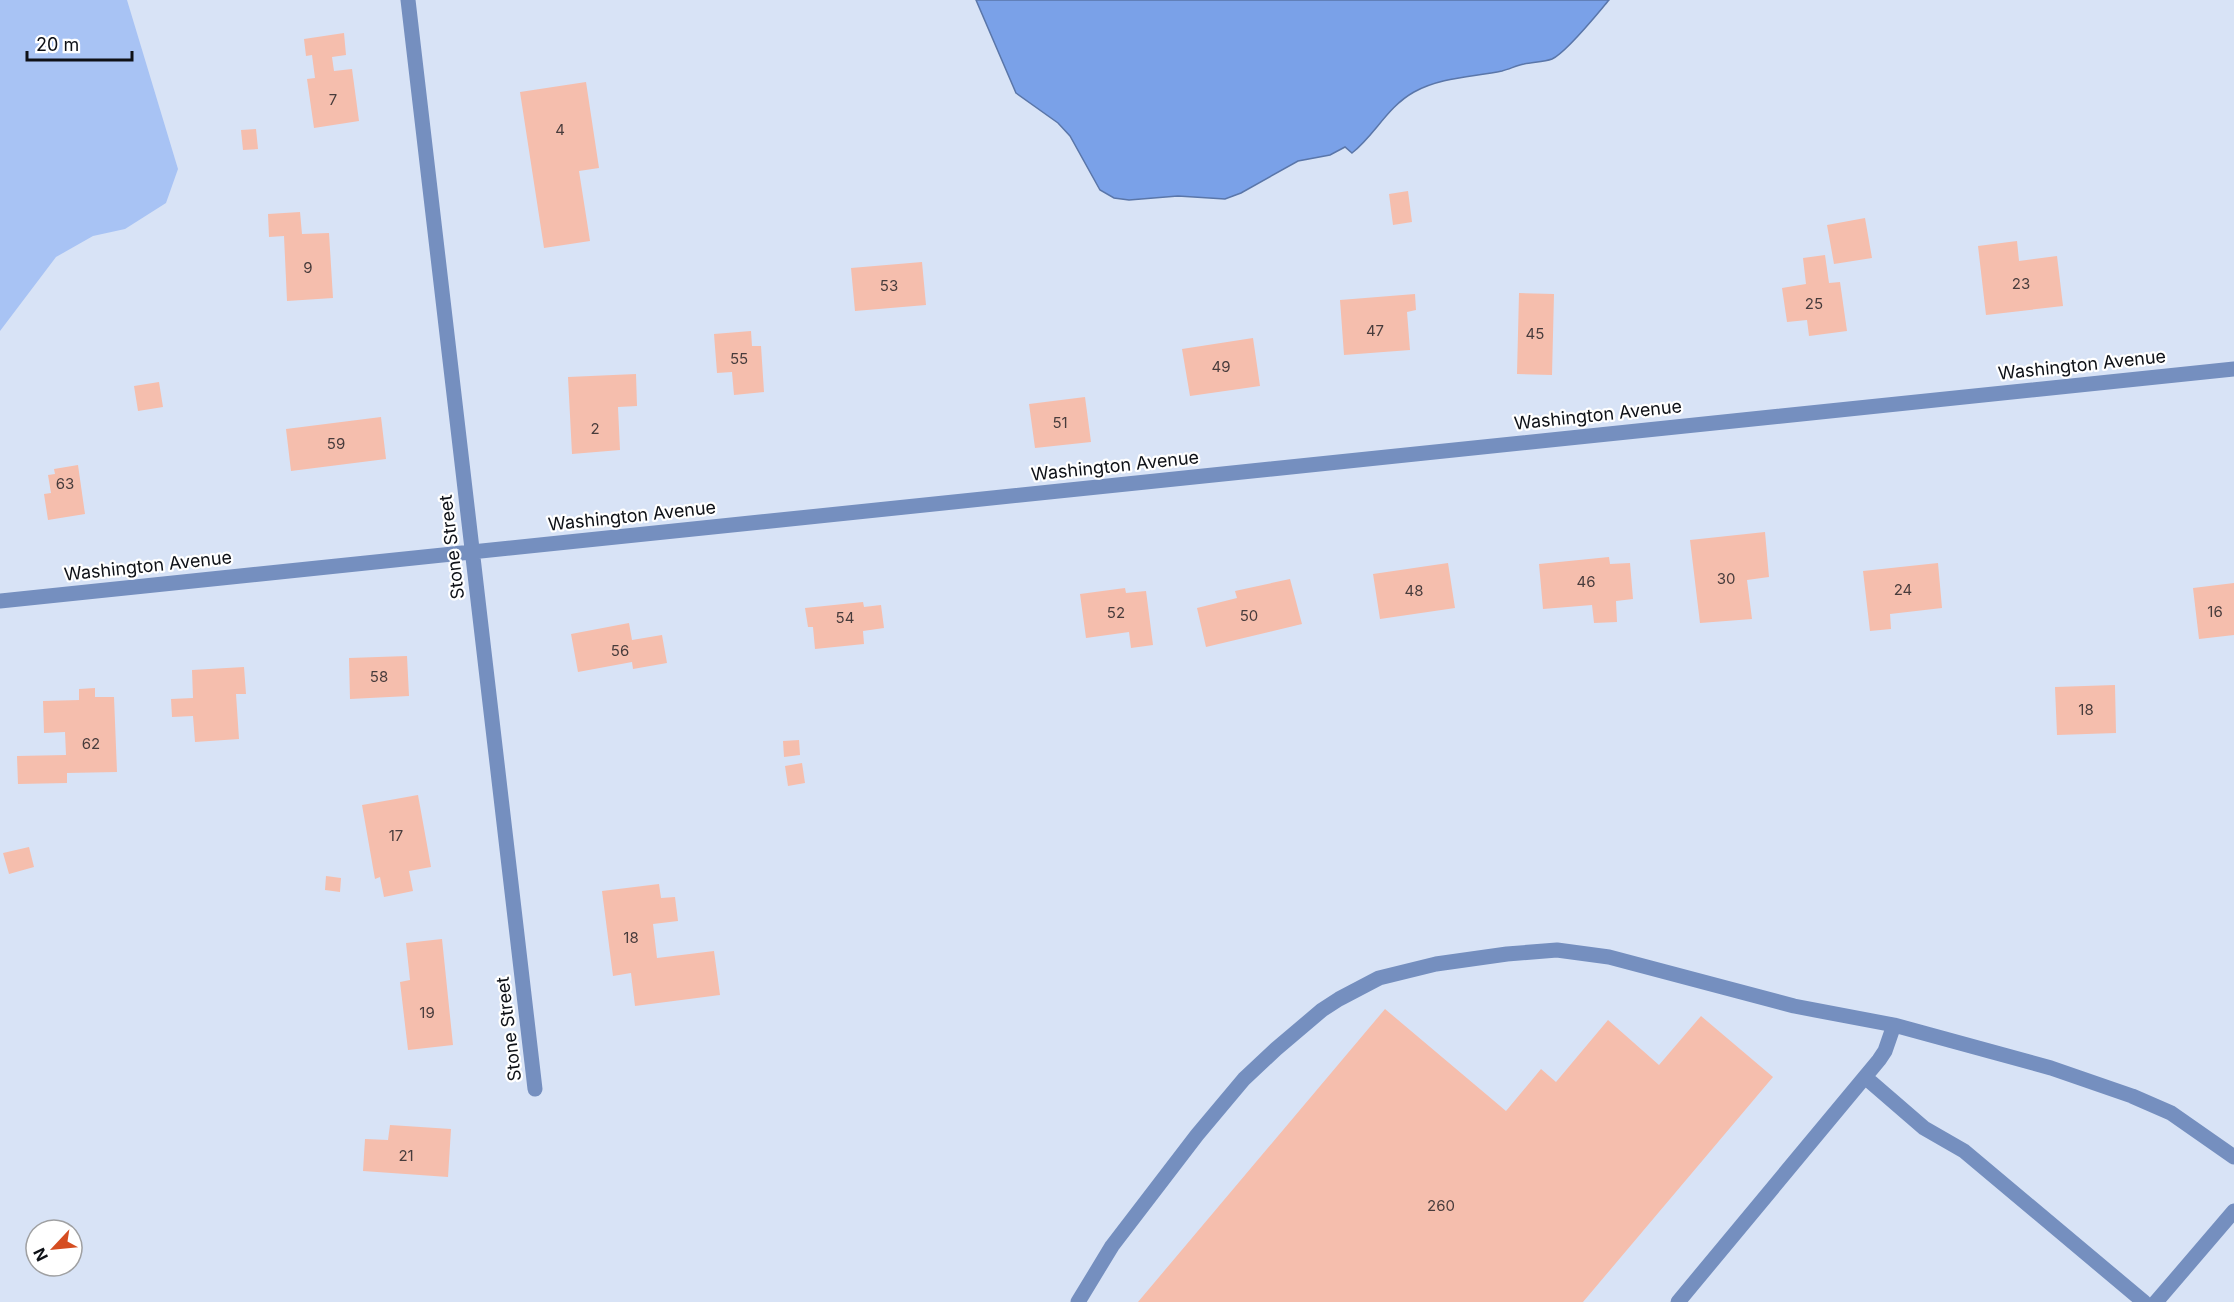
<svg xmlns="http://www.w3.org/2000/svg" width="2234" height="1302" font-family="Inter,sans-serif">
<rect width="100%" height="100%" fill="#d8e3f6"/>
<path fill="#a8c3f4" d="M0,0H127L178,169L166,203L125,229L93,236L56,257L0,331Z"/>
<path fill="#7aa1e8" stroke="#5a76a9" stroke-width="1.5" d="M976,0H1609C1597,14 1567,52 1552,59C1544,62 1533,62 1524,64C1517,65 1510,69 1502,71C1473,77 1441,77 1414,92C1387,107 1375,135 1352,153L1345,147L1330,155L1298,161L1241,193L1225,199L1178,196L1129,200L1114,198L1100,190L1070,136L1058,123L1016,93Z"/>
<path fill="#f5bead" d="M344,33L346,55L332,57L334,71L352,69L359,121L314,128L307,79L315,78L312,55L306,56L304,39Z
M586,82L599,168L579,171L590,241L544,248L520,92Z
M256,129L258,149L243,150L241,130Z
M1408,191L1412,222L1393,225L1389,194Z
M300,212L302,234L329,233L333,298L287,301L284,236L269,237L268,214Z
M1865,218L1872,258L1834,264L1827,225Z
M2017,241L2019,261L2057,256L2063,306L1986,315L1978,246Z
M1825,255L1829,283L1840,282L1847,331L1809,336L1807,320L1787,322L1782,288L1806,284L1803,258Z
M922,262L926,305L855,311L851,268Z
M1519,293L1554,294L1552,375L1517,374Z
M1415,294L1416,310L1407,312L1410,350L1344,355L1340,300Z
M751,331L752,346H761L764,392L734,395L732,372L717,373L714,334Z
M1253,338L1260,386L1190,396L1182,349Z
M636,374L637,406L618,407L620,450L572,454L568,377Z
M159,382L163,407L138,411L134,386Z
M1085,397L1091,442L1035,448L1029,404Z
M381,417L386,459L291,471L286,429Z
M78,465L85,514L48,520L44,494L51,493L48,475L55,474L54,469Z
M1765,532L1769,577L1747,580L1752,619L1700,623L1690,540Z
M1609,557L1610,564L1630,563L1633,599L1616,601L1617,622L1594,623L1592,605L1543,609L1539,564Z
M1448,563L1455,608L1380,619L1373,574Z
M1938,563L1942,608L1890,614L1891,629L1870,631L1863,571Z
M1290,579L1302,624L1206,647L1197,608L1237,598L1235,591Z
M2234,583V635L2199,639L2193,588Z
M1125,588L1126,593L1146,591L1153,645L1131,648L1129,632L1086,638L1080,594Z
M863,602L864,607L881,605L884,628L863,631L864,644L815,649L813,627H808L805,608Z
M629,623L632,640L662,635L667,663L633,669L632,662L578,672L571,634Z
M407,656L409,696L350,699L349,658Z
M244,667L246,694H236L239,739L195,742L193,716L172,717L171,699L193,698L192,670Z
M2115,685L2116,733L2057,735L2055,687Z
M95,688V697H114L117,772L67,773V783L18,784L17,756L66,755L65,732L44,733L43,701L79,700V689Z
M799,740L800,755L784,757L783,741Z
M802,763L805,783L788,786L785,766Z
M418,795L431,867L409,871L413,891L384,897L380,877L375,879L362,805Z
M29,847L34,867L9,874L3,853Z
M326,876L341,878L340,892L325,890Z
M659,884L661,898L675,897L678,921L653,924L657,958L714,951L720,995L635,1006L631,973L613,976L602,891Z
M442,939L453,1045L408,1050L400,982L410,980L406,943Z
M1385,1009L1506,1111L1541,1069L1556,1082L1608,1020L1659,1065L1701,1016L1773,1077L1583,1302H1138Z
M390,1125L451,1129L448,1177L363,1171L365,1139L388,1140Z"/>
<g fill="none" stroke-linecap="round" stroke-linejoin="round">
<path stroke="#758fbf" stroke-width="15" d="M1865,1077L1924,1128L1964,1151L2144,1302
M1078,1302L1112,1246L1197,1135L1244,1079L1276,1049L1322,1010L1339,999L1379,978L1436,964L1507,954L1557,950L1609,957L1794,1006L1894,1025
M1678,1302L1879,1060L1885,1051L1894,1025L2051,1068L2132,1096L2171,1113L2234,1157
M2156,1302L2234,1211"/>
<path stroke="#758fbf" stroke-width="15" d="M408,0L535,1089
M0,601L2234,369"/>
</g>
<g text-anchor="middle" stroke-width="4.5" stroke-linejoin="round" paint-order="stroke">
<g font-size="15" fill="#483c3c">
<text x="333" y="105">7</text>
<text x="560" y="135">4</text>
<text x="308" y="273">9</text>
<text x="2021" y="289">23</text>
<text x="889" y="291">53</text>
<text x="1814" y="309">25</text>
<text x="1375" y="336">47</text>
<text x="1535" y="339">45</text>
<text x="739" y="364">55</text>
<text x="1221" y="372">49</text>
<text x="1060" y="428">51</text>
<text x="595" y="434">2</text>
<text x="336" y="449">59</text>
<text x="65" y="489">63</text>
<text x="1726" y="584">30</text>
<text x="1586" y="587">46</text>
<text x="1903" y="595">24</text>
<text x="1414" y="596">48</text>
<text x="2215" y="617">16</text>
<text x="1116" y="618">52</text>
<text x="1249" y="621">50</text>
<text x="845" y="623">54</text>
<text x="620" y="656">56</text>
<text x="379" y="682">58</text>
<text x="2086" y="715">18</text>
<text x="91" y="749">62</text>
<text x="396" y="841">17</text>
<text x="631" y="943">18</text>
<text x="427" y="1018">19</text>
<text x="406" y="1161">21</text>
<text x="1441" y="1211">260</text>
</g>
<g font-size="18" fill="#0e1117" stroke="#fff">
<text transform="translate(2082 365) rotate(-6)" y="6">Washington Avenue</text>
<text transform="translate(1598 415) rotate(-6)" y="6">Washington Avenue</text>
<text transform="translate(1115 466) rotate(-6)" y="6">Washington Avenue</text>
<text transform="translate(632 516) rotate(-6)" y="6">Washington Avenue</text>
<text transform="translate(452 547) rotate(-97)" y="6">Stone Street</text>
<text transform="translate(148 566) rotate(-6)" y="6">Washington Avenue</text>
<text transform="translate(509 1029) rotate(-97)" y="6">Stone Street</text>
</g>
</g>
<g transform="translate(54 1248) rotate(244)"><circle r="28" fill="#ffffff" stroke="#9fa0a2" stroke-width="1.5"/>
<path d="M0-4.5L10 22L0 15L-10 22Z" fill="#d54d21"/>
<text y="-9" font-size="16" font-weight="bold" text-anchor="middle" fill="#0e1117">N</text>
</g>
<path d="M27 51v9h105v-9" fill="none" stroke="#0e1117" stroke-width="3"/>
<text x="36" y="51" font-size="18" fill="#0e1117" stroke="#ffffff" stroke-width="4.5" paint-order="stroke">20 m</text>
</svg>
